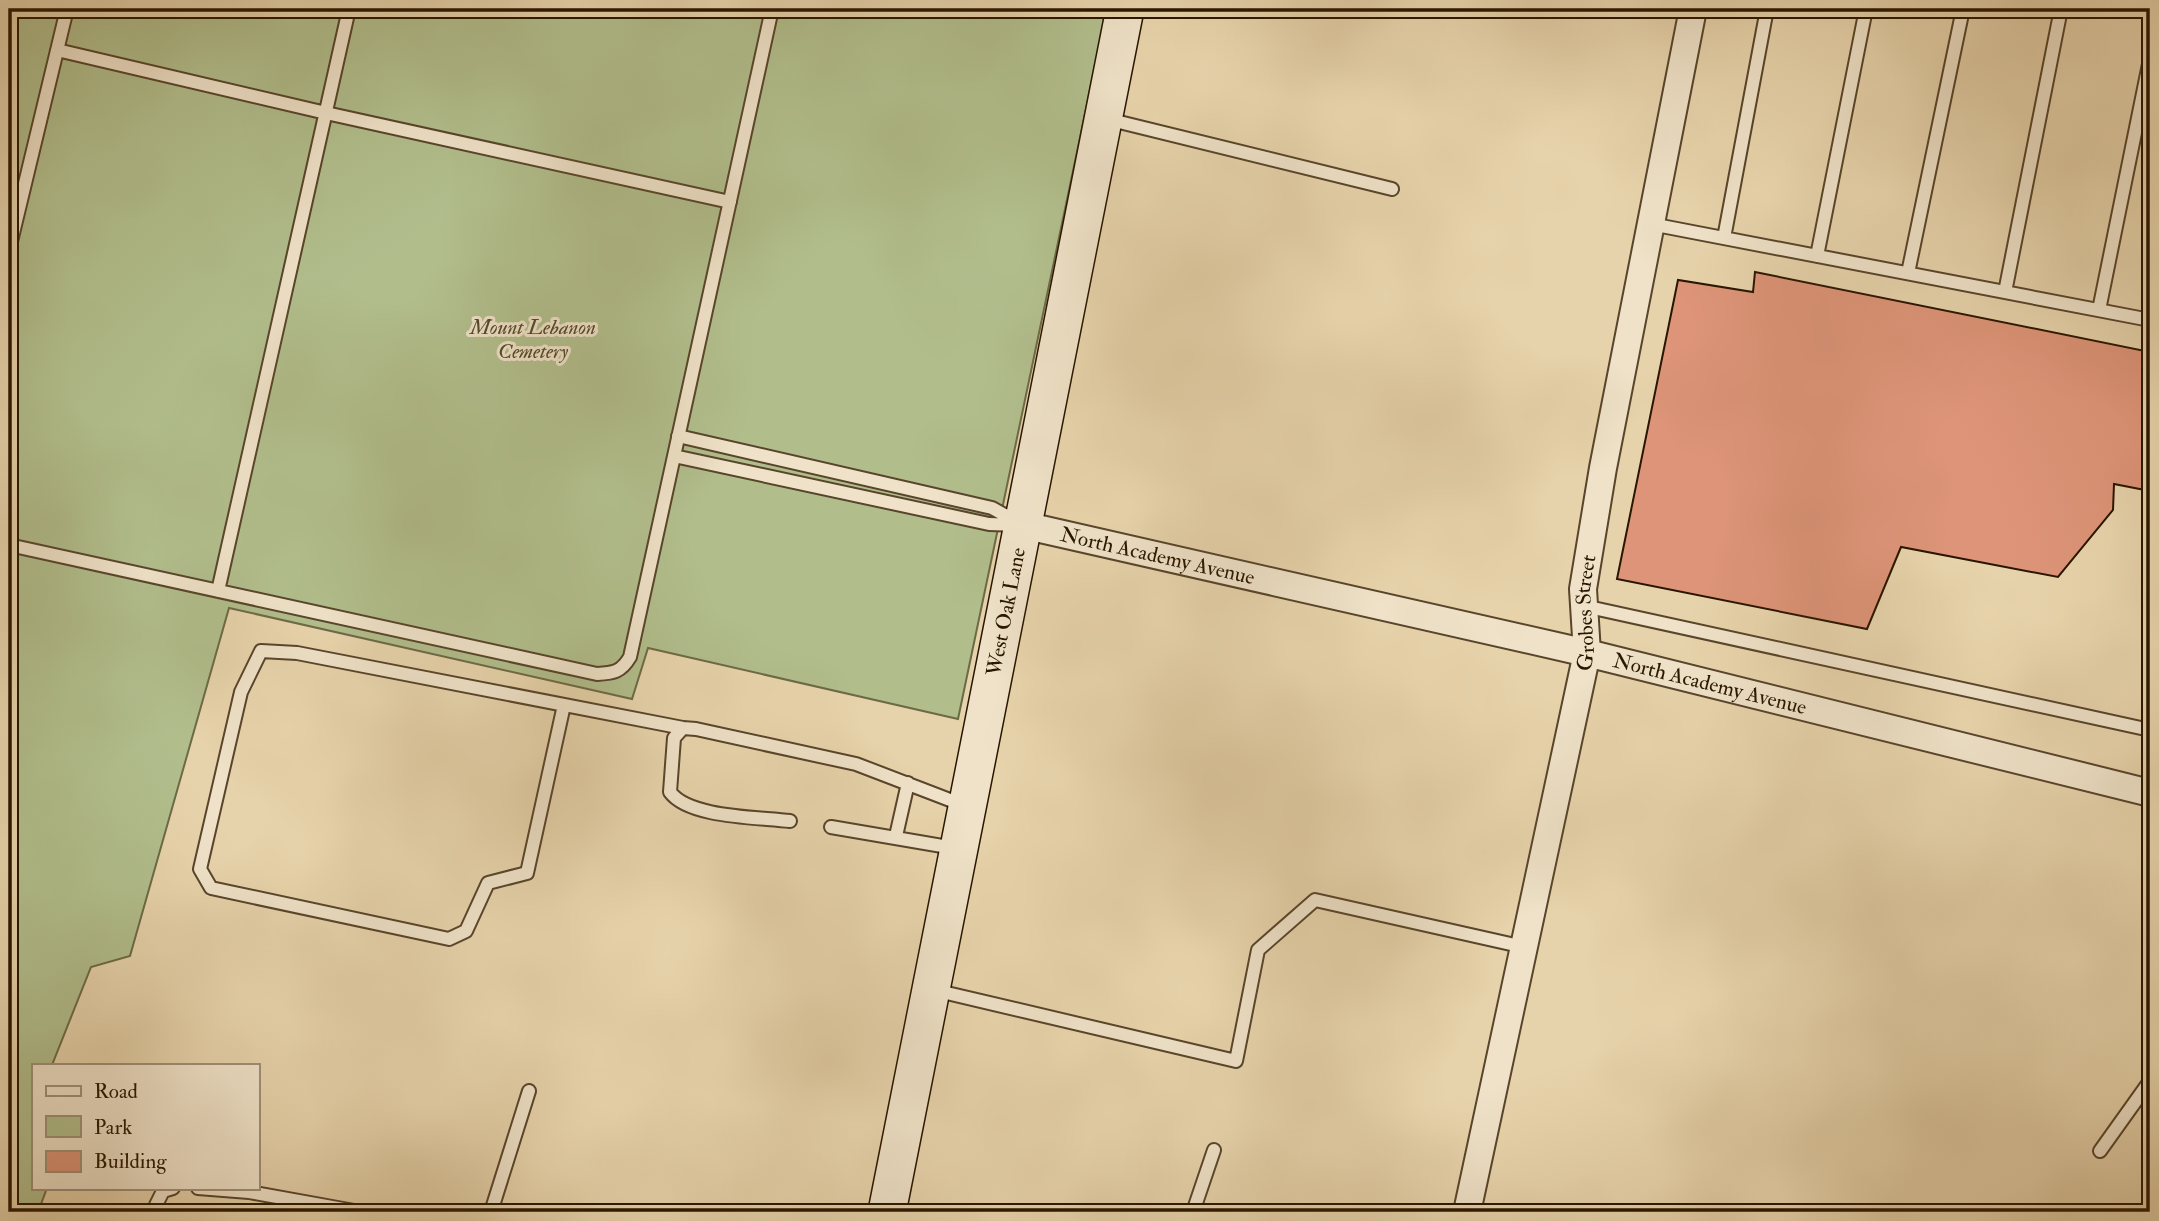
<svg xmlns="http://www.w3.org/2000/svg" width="2159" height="1221" font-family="'IM FELL Double Pica',serif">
<rect width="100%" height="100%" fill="#e7d3ab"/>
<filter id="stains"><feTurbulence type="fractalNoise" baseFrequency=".00286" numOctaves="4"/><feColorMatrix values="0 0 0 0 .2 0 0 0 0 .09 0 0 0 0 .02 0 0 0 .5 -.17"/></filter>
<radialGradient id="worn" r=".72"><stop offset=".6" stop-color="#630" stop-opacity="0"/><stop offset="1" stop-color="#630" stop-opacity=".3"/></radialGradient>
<path fill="#b1be8c" stroke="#6d6a46" stroke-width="2" d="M9,9H1107L958,719L648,648L632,699L229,608L130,956L91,967L52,1065H33V1188H47L38,1212H9Z"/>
<path fill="#dd9478" stroke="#291600" stroke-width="2" d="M1755,272L2150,352V491L2114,484L2113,510L2058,577L1901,547L1867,629L1617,579L1678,280L1753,292Z"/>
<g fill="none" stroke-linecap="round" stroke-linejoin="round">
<g stroke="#58452b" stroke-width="16">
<path id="service" d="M57,50L326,113L730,202
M1107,119L1392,189
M1651,224L2150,320
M1724,238L1767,9
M9,250L67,9
M1817,256L1866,9
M1908,273L1963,9
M2005,292L2061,9
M2099,310L2150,59
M678,436L992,508L1019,523
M674,456L989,524L1020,525
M9,545L597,674C614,673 621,672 630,657L772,9
M218,591L349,9
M1584,606L2150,730
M564,705L527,873L488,883L466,931L449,939L211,888L200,869L241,692L261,651L297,653L683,728L696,729L856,764L963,805
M683,728L674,738L670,792C689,818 758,817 790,821
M831,827L954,848
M896,836L908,783
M934,990L1236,1061L1258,950L1315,900L1524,947
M2100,1151L2150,1081
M198,1188L249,1192L360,1212
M157,1212L156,1205L163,1191L173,1188
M491,1212L529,1091
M1193,1212L1214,1150"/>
</g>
<g stroke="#58452b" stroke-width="30">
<g id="minor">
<path id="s1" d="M1023,525L1587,653L2150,793"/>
<path id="s2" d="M1467,1212L1587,653L1583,589L1603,468L1693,9"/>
</g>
</g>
<g stroke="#291600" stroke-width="40">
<g id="secondary">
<path id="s3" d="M887,1212L1125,9"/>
</g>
</g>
<use href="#service" stroke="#efe2c8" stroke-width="12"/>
<use href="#minor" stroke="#efe2c8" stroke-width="26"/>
<use href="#secondary" stroke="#efe2c8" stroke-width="37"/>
</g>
<g text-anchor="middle" stroke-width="6" stroke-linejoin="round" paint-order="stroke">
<g font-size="21" font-style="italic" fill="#52482a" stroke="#efe2c8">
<text x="533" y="334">Mount Lebanon<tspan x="533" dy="24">Cemetery</tspan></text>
</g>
<g font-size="21" fill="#291600" stroke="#efe2c8">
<text dy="7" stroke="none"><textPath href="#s1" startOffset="138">North Academy Avenue</textPath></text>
<text dy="7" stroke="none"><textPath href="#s3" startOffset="612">West Oak Lane</textPath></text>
<text dy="7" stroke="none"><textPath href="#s2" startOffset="612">Grobes Street</textPath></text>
<text dy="7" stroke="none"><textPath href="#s1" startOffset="705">North Academy Avenue</textPath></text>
</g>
</g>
<rect width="2159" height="1221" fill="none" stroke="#e7d3ab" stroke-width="35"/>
<rect x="10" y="10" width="2138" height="1200" fill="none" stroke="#291600" stroke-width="3.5"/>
<rect x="18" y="18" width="2124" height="1186" fill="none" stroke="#291600" stroke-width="2"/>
<rect x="32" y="1064" width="228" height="126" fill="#efe2c8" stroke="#a09078" stroke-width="2"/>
<rect x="46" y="1086" width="35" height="10" fill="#efe2c8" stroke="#a09078" stroke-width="2"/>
<text x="94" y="1098" font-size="21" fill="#291600">Road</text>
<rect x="46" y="1116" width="35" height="21" fill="#b1be8c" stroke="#a09078" stroke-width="2"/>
<text x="94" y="1134" font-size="21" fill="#291600">Park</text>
<rect x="46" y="1151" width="35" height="21" fill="#dd9478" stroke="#a09078" stroke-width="2"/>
<text x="94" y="1168" font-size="21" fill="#291600">Building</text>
<rect width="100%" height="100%" filter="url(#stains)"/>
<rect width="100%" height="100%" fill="url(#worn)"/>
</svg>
